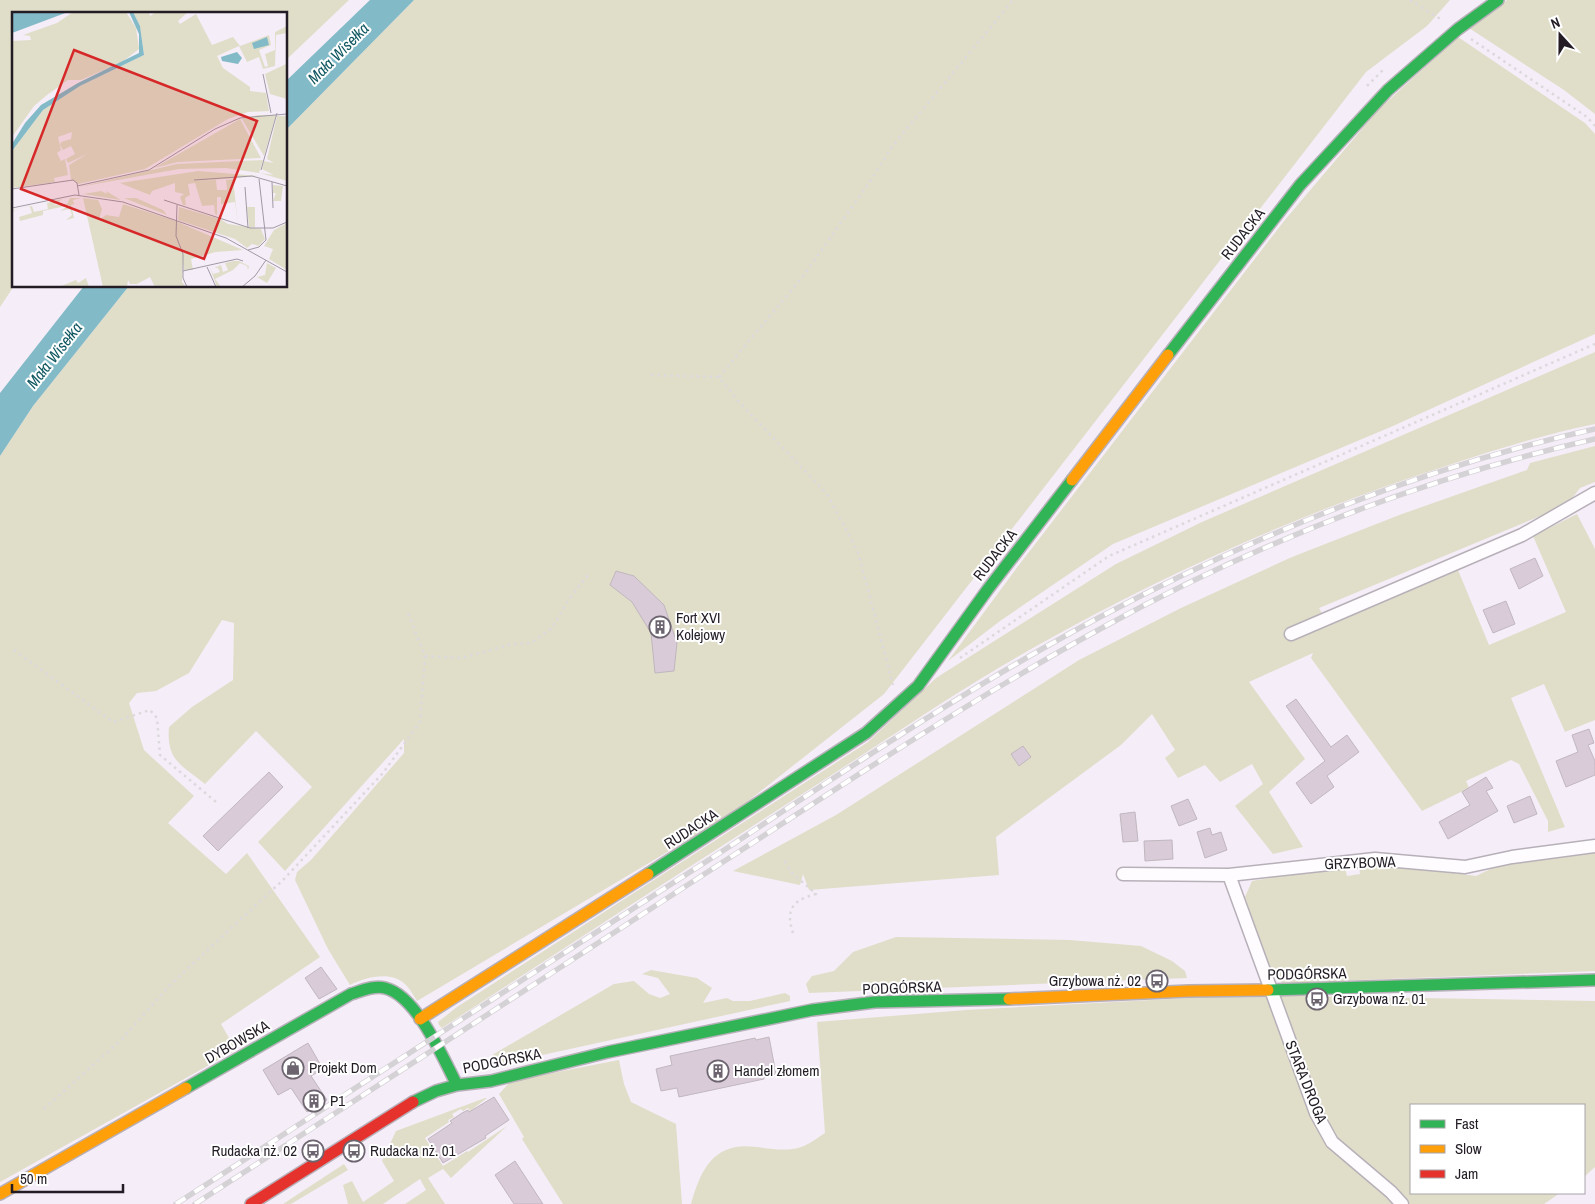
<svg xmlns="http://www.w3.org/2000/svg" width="1595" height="1204" font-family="'Archivo Narrow',sans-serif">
<rect width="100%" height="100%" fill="#f5edf8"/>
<path fill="#e0dec9" d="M0,0H349L286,60V14H14V286L0,307Z
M414,0H1450L1427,26L1366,72L884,694L733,813L417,1001C414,996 410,989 406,985C392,970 365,977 350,985L328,949L295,880L297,872L311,860L404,753V739L285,871L258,842L312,787L256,731L205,784C182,765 166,761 169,727L192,707L233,680L234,623L222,620L189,673L156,691L137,693L129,703L144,750L194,796L168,823L226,874L247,853L320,957L221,1024L236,1050L0,1182V456L33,406L129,286H286V130Z
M1507,0H1595V114L1564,90L1469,28Z
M1458,37L1585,123L1595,134V334L1393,426L1113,544L1000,621L948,661L1019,565L1284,221L1379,109Z
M1595,352V424C1546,434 1497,449 1449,465C1308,510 1170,571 1040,644C954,692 873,749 790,802C674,877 558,952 442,1028L439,1025L438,1022L457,1007L868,742L936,678L1116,564L1202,522Z
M1595,446V482L1580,488L1567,505L1319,608L1328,624L1458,570L1489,645L1566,612L1533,536L1577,514L1595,549V720L1565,732L1544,684L1511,698L1565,827L1548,832V821L1519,764L1511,760L1466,781L1469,788L1422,811L1311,658L1313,653L1249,682L1305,759L1269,792L1303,847L1273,854L1235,806L1263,784L1252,764L1220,782L1205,765L1178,778L1165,758L1175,750L1152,714L1121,745L996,837L999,875L809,890L803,874L800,885L733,871L836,815L1079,660L1181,608L1292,557L1402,514L1527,470L1530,463Z
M1595,852V971L1282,983L1269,970L1245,897L1252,881L1302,872L1345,868L1347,876L1360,874L1359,865L1425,869L1476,876L1499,865Z
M896,937L1070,940L1141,946L1172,961L1185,971L1187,978L809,993L806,984L812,976L834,971L853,952Z
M651,970L697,978L712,988L703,1003L727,998L733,1001H750L785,993L790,996V1001L492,1066L490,1065L492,1055L614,984L634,981L649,994L660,998L670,994L658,978L642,974Z
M1246,995L1595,1001V1167L1584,1177V1105H1411V1193H1560L1544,1204H691C698,1180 707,1152 736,1147C756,1144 777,1153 798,1148C807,1146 817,1138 825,1133L817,1022L966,1010Z
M619,1060L624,1084L631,1102L676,1124L682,1204H563L522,1139L524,1137L499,1094L511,1081Z
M485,1098H487L470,1111L468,1108L463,1111L461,1109L452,1114L454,1117L448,1120L449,1122L425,1138L443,1166L467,1151L468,1152L507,1126L451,1178L443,1169L428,1178L445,1204H405L426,1190L420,1179L383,1204H348L343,1185L352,1181L363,1202L394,1181L382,1161L396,1131Z
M344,1164L348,1170L291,1204H283Z"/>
<path fill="#83bac7" d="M370,0H414L286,130V81Z
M84,286H129L33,406L0,456V393Z"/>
<path fill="#d9cbd8" stroke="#c0b7bf" d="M1535,558L1543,576L1519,589L1510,569Z
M616,571L634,576L664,605L677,643L674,671L655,673L651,633L632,602L610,585Z
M1506,601L1515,624L1493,633L1483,610Z
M1296,699L1331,747L1347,735L1359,752L1327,776L1334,787L1311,804L1296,783L1325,761L1286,706Z
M1589,729L1594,743L1588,745L1595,761V775L1566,787L1556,761L1578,752L1572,735Z
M1023,746L1031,757L1019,766L1011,754Z
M269,772L283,787L218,851L203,836Z
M1486,777L1493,788L1486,791L1498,811L1448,839L1439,822L1470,805L1462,792Z
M1530,796L1537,814L1514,823L1507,806Z
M1188,799L1197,819L1179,826L1171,806Z
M1135,812L1138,841L1123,842L1120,814Z
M1210,828L1212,835L1221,832L1227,850L1205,858L1197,832Z
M1172,840L1173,859L1145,861L1144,841Z
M321,967L337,989L319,999L305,978Z
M769,1037L776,1074L764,1077V1079L679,1097L677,1088L661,1091L656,1069L672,1065L670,1056L755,1038L756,1040Z
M308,1043L323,1069L311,1076L327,1100L307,1112L291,1088L278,1095L263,1070Z
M494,1097L509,1120L485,1136L486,1138L443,1163L428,1139L452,1123L450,1121L462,1113L468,1110L469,1112Z
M515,1161L543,1204H514L495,1175Z"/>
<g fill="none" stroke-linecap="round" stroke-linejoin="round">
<g stroke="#b7b0b9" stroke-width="15">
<path id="street" d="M1291,634L1522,535L1595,493
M1123,874L1229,875L1375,859L1465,867L1512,857L1595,846
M1229,875L1316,1113L1332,1142L1391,1192L1402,1204"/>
</g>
<g stroke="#b7b0b9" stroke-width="14">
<path id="fast" d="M1168,355L1300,185L1388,90L1458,29L1498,0
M648,874L866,733L918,686L988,589L1072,480
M1268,990L1595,980
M186,1088L351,994C361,991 374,985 385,988C417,996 443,1058 457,1085
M413,1102L436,1091L457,1085L491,1081L608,1052L812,1010L875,1002L1009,999"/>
</g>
<g stroke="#b7b0b9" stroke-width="14">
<path id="slow" d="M1072,480L1168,355
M1009,999L1189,991L1268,990
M420,1019L648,874
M0,1194L186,1088"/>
</g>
<g stroke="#b7b0b9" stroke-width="14">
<path id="jam" d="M251,1204L413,1102"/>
</g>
<path stroke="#dcd9dd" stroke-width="2.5" stroke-dasharray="2.5 4" stroke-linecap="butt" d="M1410,0L1442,20
M1471,39L1587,117L1595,126
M1367,86L1384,69
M651,375L719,377L739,402L827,494L858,552L893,685
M719,377L804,275L871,180L891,148L1013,0
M14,650L113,722L150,710L157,718L160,755L216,802
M425,656L461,658L512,644L531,643L552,628L569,599L588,575
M960,658L1109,556L1595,344
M785,861L792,873L816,894C793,900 785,909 793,933
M44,1109L122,1039L170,985L283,880L383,773L420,722L425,656L407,611"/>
<use href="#street" stroke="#fefcfe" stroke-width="12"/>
<use href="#fast" stroke="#30b455" stroke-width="11"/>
<use href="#slow" stroke="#ff9f0a" stroke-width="11"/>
<use href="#jam" stroke="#e5322d" stroke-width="11"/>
<g stroke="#d5d2d5" stroke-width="5.5">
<path id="rail" d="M176,1204C357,1087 537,970 718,854C843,772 968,687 1100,617C1255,535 1423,467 1595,429
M195,1204C371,1090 547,976 723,862C847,782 970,700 1100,629C1254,544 1423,478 1595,439"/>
</g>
<use href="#rail" stroke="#fff" stroke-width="4" stroke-dasharray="11" stroke-linecap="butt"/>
</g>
<defs>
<g id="building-ring" transform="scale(1.125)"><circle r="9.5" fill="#fff" stroke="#6c656f" stroke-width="1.5"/><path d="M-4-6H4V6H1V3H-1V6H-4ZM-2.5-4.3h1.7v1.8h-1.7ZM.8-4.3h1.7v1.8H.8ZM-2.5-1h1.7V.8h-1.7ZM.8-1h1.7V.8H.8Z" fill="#6c656f"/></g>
<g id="bus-ring" transform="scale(1.125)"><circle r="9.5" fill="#fff" stroke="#6c656f" stroke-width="1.5"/><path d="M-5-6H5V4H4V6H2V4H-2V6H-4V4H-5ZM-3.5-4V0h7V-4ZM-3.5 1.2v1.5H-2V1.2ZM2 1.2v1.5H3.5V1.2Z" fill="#6c656f"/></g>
<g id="shop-ring" transform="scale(1.125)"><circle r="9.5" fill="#fff" stroke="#6c656f" stroke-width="1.5"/><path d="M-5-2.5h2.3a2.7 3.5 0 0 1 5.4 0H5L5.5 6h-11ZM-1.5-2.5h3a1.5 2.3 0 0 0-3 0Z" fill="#6c656f"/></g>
</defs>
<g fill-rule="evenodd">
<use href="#building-ring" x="660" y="627"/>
<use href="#bus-ring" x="1157" y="981"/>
<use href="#bus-ring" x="1317" y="999"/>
<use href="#shop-ring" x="293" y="1068"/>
<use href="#building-ring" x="718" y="1071"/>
<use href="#building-ring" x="314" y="1101"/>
<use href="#bus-ring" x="313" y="1151"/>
<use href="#bus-ring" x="354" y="1151"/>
</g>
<g text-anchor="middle" stroke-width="4" stroke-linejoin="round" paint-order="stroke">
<g font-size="15" fill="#231c25" stroke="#fff">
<text transform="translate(1243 234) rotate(-52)" y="5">RUDACKA</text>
<text transform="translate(995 555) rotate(-52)" y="5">RUDACKA</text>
<text transform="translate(691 829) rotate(-33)" y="5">RUDACKA</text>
<text transform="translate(1360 863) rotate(-2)" y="5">GRZYBOWA</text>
<text transform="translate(1307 974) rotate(-1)" y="5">PODGÓRSKA</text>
<text transform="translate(902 988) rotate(-2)" y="5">PODGÓRSKA</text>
<text transform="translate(237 1042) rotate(-30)" y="5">DYBOWSKA</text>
<text transform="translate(502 1061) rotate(-11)" y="5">PODGÓRSKA</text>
<text transform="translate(1306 1082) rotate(68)" y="5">STARA DROGA</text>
</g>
<g font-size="15" fill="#231c25" stroke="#fff" text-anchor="start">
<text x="676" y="623">Fort XVI<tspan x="676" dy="17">Kolejowy</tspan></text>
<text x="1141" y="986" text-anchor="end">Grzybowa nż. 02</text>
<text x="1333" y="1004">Grzybowa nż. 01</text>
<text x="309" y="1073">Projekt Dom</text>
<text x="734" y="1076">Handel złomem</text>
<text x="330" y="1106">P1</text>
<text x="297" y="1156" text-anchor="end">Rudacka nż. 02</text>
<text x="370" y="1156">Rudacka nż. 01</text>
</g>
<g font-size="16" font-style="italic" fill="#0f5761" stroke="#fff">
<text transform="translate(338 53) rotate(-45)" y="6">Mała Wisełka</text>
<text transform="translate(54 355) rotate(-52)" y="6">Mała Wisełka</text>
</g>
</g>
<g transform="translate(12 12)">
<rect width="275" height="275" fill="#f5edf8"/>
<path d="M61,0H114L124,16L127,37L110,50L69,68H56L35,83L22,94L0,125V29L19,28L18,24L11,23L45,11ZM121,0H137L138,4L144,0H176L166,9L168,12L184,2L200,33L221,25L228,34L257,23L259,33L247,38L253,55L256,54L253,42L263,38V20L275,14V21L264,23L263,54L251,57L247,45L235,50L227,34L205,44L211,56L238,75V79L254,81L257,99L236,100L216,107L133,157L66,172L59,167L57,153L75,142L56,151L54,147L63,142L59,134L51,138L48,133L49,130L59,127L60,120L46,125L49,138L45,141L49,149L53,147L56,163L42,166L43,170L0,176V139L31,98L68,74L132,43L128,14ZM275,37V87L258,82L253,62L274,52ZM246,103H264L252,144L230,107ZM265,104H275V169L248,161L262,163L250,157L252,149L262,151L255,147ZM228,107L249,146L166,150L142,156ZM251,148L247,161L214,156L167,157L67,175L165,152ZM186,159L246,164L187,169L204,168L205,178H215L214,168L221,167L226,212L223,190L209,192V185H205V203L203,202L202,193L190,194L183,171L176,172L178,183L173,186L174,193H171L168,185L172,182L163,180V171L140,179L138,183L108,171ZM261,173L271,174L269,189H261L264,181H261ZM89,179L95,182L94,179L109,188L71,182ZM58,186H69L61,188L62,192L71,190L59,193L62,206L54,208L60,203L58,197L48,199L58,193L31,199V203L8,209L7,205L20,201L18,195H14L2,198L0,204V198L20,194L22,200L36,197L35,191L50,187L42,193L55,192ZM71,186L86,188L90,197L87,208L94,203L107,205L111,192L161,208L231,238L204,240L179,247L181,258H172L171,248L170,270L174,275H143L138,265L125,272H118L116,268L115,275H91ZM112,186H124L151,198L155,203ZM167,195L208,207L216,212L249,217L253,227L247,234L240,232L235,236L223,227L166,208ZM235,195H243V215H237ZM275,211V258L257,247L261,237L252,234L262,218ZM222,249H227L237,254L236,258L235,254L228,251L221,258L203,267L209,275H205L198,256L201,262L208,260L206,256H202L209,253L211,260L216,258L213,251ZM255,251L264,256L255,271L245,265L253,263ZM74,266L77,275H47L64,268L66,271Z" fill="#e0dec9"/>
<path d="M0,0H56L0,21ZM117,0H121L128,14L132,43L68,74L31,98L0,139V132L13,111L29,93L66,71L127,41V22ZM255,25L257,33L242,37L240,31ZM225,40L230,46L226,52L210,49L209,45Z" fill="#83bac7"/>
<path fill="none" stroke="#a199a4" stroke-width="1" d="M251,62L259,101M249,158L265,101M182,168L240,164L275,174M260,170L261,196M65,174L137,158L203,117L228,106L275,102M233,175L236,216M0,177L61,168L65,171L67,183M152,188L238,216H261L275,210M165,193L164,224L171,242V266L175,275M0,196L63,183L111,190L214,226L275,260M236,238L247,235L254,228L247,167M195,255L204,275M171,259L225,247L231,249M230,275L243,264L254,248"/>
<path fill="#d62828" fill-opacity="0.15" stroke="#d62828" stroke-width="2.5" d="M62,38L245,109L192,247L9,177Z"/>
<rect width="275" height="275" fill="none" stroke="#231c25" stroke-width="2.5"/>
</g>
<rect x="1410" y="1104" width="175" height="90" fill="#ffffff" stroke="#a7a4a8"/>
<rect x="1420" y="1120" width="25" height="8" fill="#30b455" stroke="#a7a4a8"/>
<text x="1455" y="1129" font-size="15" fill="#231c25">Fast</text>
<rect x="1420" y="1145" width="25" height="8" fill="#ff9f0a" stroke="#a7a4a8"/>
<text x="1455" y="1154" font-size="15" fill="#231c25">Slow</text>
<rect x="1420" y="1170" width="25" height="8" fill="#e5322d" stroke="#a7a4a8"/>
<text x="1455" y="1179" font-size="15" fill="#231c25">Jam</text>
<g transform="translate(1560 35) rotate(339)" stroke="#ffffff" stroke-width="4" paint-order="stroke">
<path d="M0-4L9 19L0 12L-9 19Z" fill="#231c25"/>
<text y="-8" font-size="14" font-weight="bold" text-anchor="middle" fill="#231c25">N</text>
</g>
<path d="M12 1184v8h111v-8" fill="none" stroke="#231c25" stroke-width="2.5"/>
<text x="20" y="1184" font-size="15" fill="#231c25" stroke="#ffffff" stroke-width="4" paint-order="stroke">50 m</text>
</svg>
